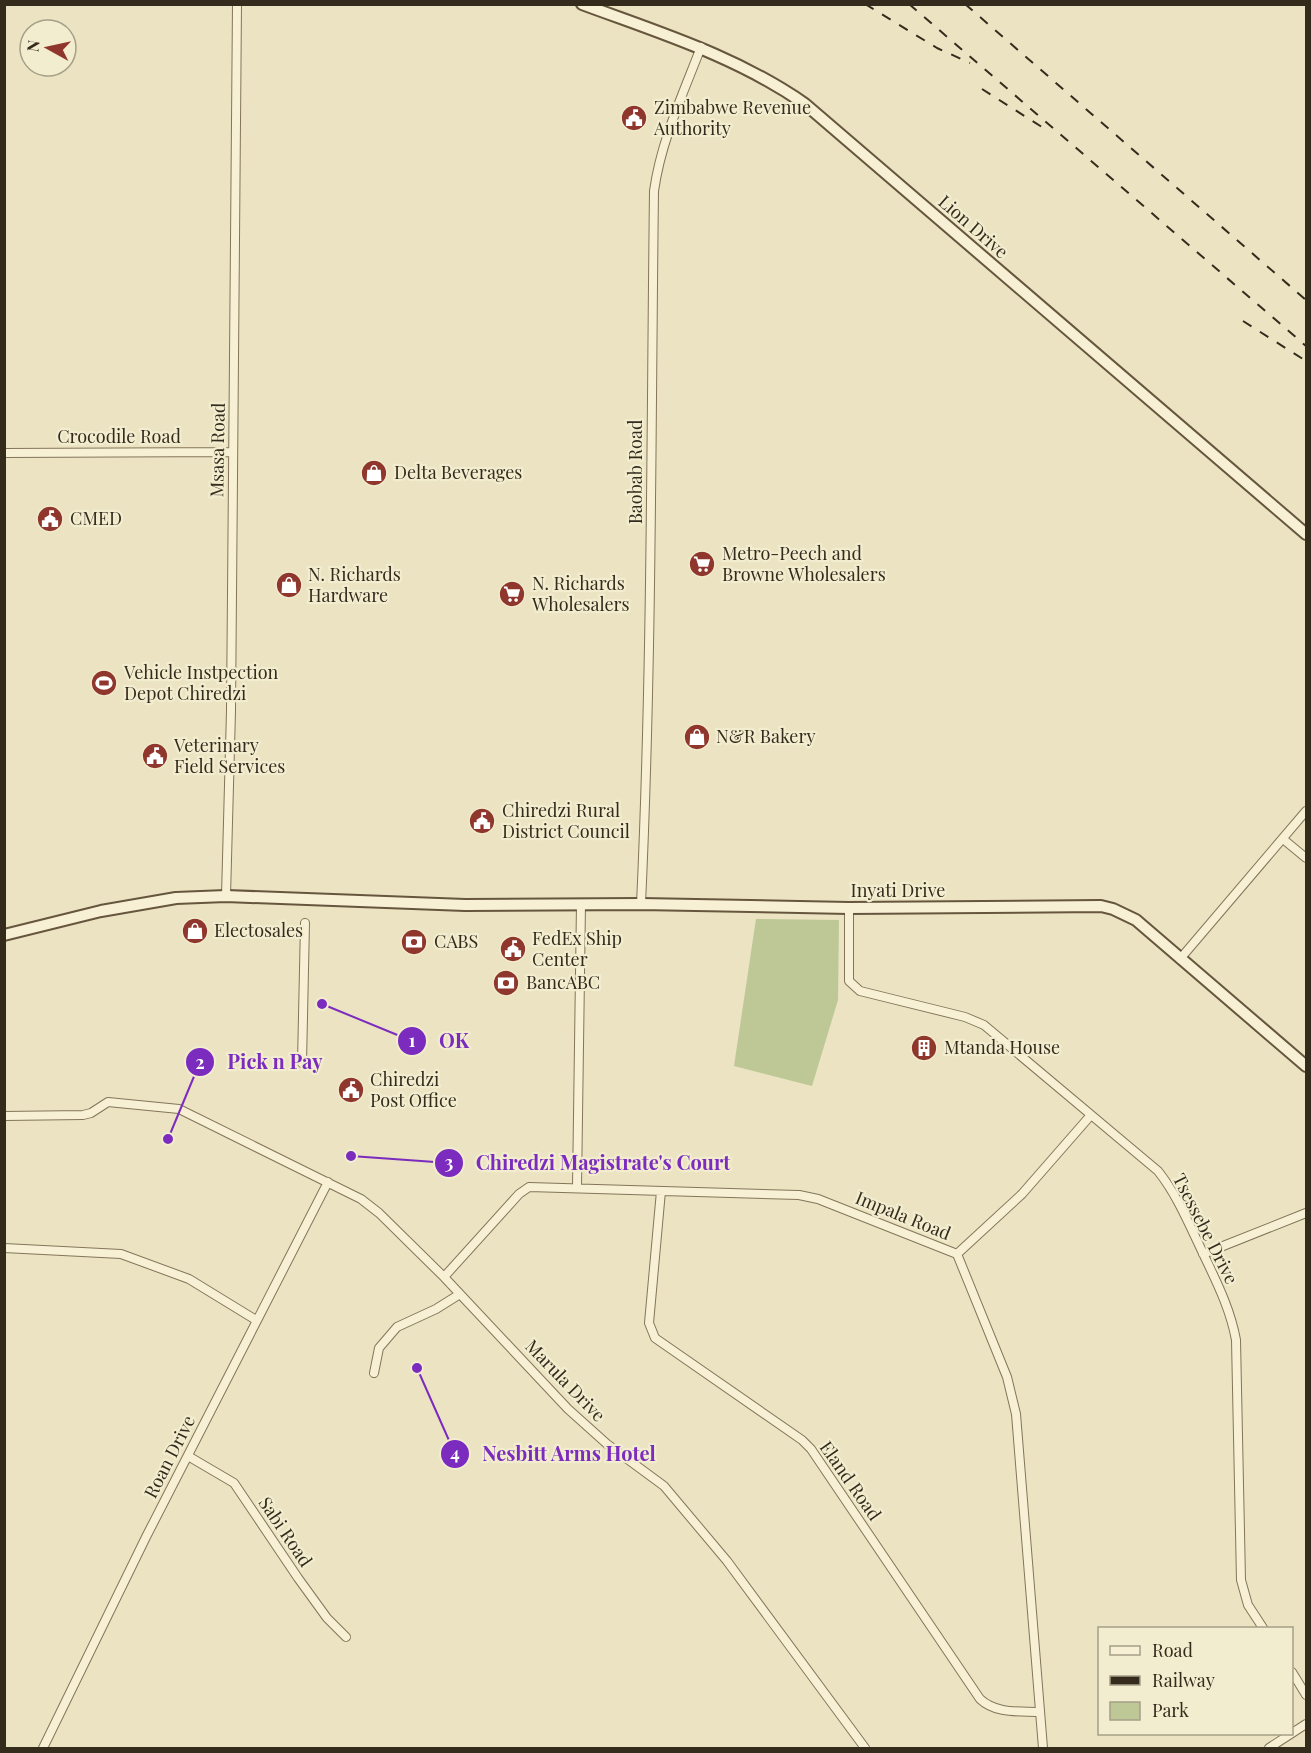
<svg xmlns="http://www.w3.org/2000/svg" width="1311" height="1753" font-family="'Playfair Display',serif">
<rect width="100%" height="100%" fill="#ebe3c1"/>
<path fill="#bdc896" d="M756,919L839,920L838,1000L812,1086L734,1066Z"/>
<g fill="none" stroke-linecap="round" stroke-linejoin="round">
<g stroke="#84755a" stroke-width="10">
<path id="street" d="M4,453L233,452
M1283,839L1306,858
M226,896L231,711L237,4
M641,904C652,667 651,429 654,191C661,141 683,94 701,47
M849,908V981L860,991L965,1017L984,1025L1158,1171C1177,1195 1188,1222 1201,1249C1215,1279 1230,1307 1236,1340L1241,1580L1248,1605L1263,1628
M1180,959L1306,811
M302,1063L305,923
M4,1116L83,1115L91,1113L108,1102L179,1109L361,1199L379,1213L444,1277L568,1409L607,1444L664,1486L727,1561L865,1748
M577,1187L581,904
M661,1191L649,1323L655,1338L802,1440L811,1449L980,1699C996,1714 1019,1711 1039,1712
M4,1248L121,1254L189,1279L256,1320
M957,1254L1022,1194L1091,1115
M1203,1254L1306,1213
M444,1277L519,1194L529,1187L799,1195L818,1199L957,1254L1007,1377L1016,1414L1043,1748
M374,1373L379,1348L397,1327L436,1309L460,1294
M188,1456L234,1483L298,1578L327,1618L346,1637
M1292,1672L1306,1695
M43,1748L146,1537L328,1182
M1269,1748L1306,1724"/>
</g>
<g stroke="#65563d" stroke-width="14">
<path id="secondary" d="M582,4C660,33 736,56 805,104L1306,534
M4,935L101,911L176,898L226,896L465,905L641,904L849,908L1101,906L1113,909L1136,920L1306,1066"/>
</g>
<use href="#street" stroke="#f7f0d4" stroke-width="8"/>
<use href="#secondary" stroke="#f7f0d4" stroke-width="10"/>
<path stroke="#342b1d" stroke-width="2" stroke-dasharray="10 10" stroke-linecap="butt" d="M865,4L937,48L970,63
M909,4L1306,346
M965,4L1306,300
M982,89L1045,129
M1243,321L1306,361"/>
</g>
<defs>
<g id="civic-disc" transform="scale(1.35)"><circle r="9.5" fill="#8f372d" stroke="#f3edd0"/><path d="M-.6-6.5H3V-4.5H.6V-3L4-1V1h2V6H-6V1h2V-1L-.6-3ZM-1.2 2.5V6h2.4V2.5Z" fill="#fff"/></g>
<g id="shop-disc" transform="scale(1.35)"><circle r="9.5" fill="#8f372d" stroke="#f3edd0"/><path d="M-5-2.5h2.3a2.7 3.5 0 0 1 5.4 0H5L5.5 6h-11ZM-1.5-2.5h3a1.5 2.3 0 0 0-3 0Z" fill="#fff"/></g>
<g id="supermarket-disc" transform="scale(1.35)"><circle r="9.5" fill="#8f372d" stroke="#f3edd0"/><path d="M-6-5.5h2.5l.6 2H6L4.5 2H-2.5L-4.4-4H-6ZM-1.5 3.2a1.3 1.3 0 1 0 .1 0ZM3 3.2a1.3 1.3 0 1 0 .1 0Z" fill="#fff"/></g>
<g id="stadium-disc" transform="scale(1.35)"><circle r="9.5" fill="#8f372d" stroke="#f3edd0"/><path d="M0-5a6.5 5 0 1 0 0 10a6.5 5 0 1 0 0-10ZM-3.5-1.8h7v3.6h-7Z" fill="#fff"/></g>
<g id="bank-disc" transform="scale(1.35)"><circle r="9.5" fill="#8f372d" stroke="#f3edd0"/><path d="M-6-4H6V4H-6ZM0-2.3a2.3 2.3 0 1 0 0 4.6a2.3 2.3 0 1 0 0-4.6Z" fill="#fff"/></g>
<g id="building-disc" transform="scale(1.35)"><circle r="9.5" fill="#8f372d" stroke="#f3edd0"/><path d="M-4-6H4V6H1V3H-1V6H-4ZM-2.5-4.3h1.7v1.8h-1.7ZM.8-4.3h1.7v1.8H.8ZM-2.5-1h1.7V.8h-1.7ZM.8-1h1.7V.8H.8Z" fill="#fff"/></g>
</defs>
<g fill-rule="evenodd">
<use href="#civic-disc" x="634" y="118"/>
<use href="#shop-disc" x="374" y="473"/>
<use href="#civic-disc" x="50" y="519"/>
<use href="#supermarket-disc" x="702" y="564"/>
<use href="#shop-disc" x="289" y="585"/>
<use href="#supermarket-disc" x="512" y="594"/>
<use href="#stadium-disc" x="104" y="683"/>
<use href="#shop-disc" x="697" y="737"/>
<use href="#civic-disc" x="155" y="756"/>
<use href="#civic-disc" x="482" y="821"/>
<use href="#shop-disc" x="195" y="931"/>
<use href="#bank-disc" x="414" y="942"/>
<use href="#civic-disc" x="513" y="949"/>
<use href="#bank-disc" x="506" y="983"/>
<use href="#building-disc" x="924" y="1048"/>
<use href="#civic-disc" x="351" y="1090"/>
</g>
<g text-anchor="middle" stroke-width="4.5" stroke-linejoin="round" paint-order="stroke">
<g font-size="18" fill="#342b1d" stroke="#f3edd0" text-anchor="start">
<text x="654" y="114">Zimbabwe Revenue<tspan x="654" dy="21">Authority</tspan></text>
<text x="394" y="479">Delta Beverages</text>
<text x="70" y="525">CMED</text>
<text x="722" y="560">Metro-Peech and<tspan x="722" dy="21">Browne Wholesalers</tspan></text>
<text x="308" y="581">N. Richards<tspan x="308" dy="21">Hardware</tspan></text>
<text x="532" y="590">N. Richards<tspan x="532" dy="21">Wholesalers</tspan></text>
<text x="124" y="679">Vehicle Instpection<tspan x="124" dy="21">Depot Chiredzi</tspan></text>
<text x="716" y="743">N&amp;R Bakery</text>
<text x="174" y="752">Veterinary<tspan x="174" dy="21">Field Services</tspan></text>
<text x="502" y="817">Chiredzi Rural<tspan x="502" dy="21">District Council</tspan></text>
<text x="214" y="937">Electosales</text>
<text x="532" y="945">FedEx Ship<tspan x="532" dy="21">Center</tspan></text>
<text x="434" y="948">CABS</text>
<text x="526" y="989">BancABC</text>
<text x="944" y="1054">Mtanda House</text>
<text x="370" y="1086">Chiredzi<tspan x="370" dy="21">Post Office</tspan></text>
</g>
<g font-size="18" fill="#342b1d" stroke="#f3edd0">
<text transform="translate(973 227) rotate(41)" y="6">Lion Drive</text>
<text x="119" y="443">Crocodile Road</text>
<text transform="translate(218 450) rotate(-89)" y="6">Msasa Road</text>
<text transform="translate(636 472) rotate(-90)" y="6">Baobab Road</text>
<text x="898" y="897">Inyati Drive</text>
<text transform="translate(903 1216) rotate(22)" y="6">Impala Road</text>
<text transform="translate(1205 1229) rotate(63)" y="6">Tsessebe Drive</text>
<text transform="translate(565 1381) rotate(46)" y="6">Marula Drive</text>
<text transform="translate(170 1457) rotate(-63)" y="6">Roan Drive</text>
<text transform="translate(850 1481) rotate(55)" y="6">Eland Road</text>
<text transform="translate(285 1532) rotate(56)" y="6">Sabi Road</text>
</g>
</g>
<path fill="none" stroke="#7b2cbf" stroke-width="2" d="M322 1004L412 1041M168 1139L200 1062M351 1156L449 1163M417 1368L455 1454"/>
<g fill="#7b2cbf" stroke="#f3edd0" stroke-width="2">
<circle cx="322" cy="1004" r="6"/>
<circle cx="168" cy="1139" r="6"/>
<circle cx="351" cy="1156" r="6"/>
<circle cx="417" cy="1368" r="6"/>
<circle cx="412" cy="1041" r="15"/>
<circle cx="200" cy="1062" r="15"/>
<circle cx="449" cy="1163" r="15"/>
<circle cx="455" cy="1454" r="15"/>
</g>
<g font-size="18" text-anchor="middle" font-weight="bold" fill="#fff">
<text x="412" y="1047">1</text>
<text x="200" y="1069">2</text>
<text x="449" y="1169">3</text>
<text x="455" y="1460">4</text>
</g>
<g font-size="20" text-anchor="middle" font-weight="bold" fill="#7b2cbf" stroke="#f3edd0" stroke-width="4.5" stroke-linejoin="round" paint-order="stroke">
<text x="454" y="1048">OK</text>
<text x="275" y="1069">Pick n Pay</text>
<text x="603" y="1170">Chiredzi Magistrate's Court</text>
<text x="569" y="1461">Nesbitt Arms Hotel</text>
</g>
<rect width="1311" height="1753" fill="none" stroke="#342b1d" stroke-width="12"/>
<rect x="1098" y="1627" width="195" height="108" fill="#f3edd0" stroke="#a79f88" stroke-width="1.5"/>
<rect x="1110" y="1646" width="30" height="9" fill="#f7f0d4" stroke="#a79f88" stroke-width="1.5"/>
<text x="1152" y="1657" font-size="18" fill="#342b1d">Road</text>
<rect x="1110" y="1676" width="30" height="9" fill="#342b1d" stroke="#a79f88" stroke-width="1.5"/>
<text x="1152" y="1687" font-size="18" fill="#342b1d">Railway</text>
<rect x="1110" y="1702" width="30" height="18" fill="#bdc896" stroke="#a79f88" stroke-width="1.5"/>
<text x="1152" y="1717" font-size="18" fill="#342b1d">Park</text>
<g transform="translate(48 48) rotate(278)"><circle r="28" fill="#f3edd0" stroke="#a79f88" stroke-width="1.5"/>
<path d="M0-4.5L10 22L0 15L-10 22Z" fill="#8f372d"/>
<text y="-9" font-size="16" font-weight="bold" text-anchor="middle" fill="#342b1d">N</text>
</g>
</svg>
